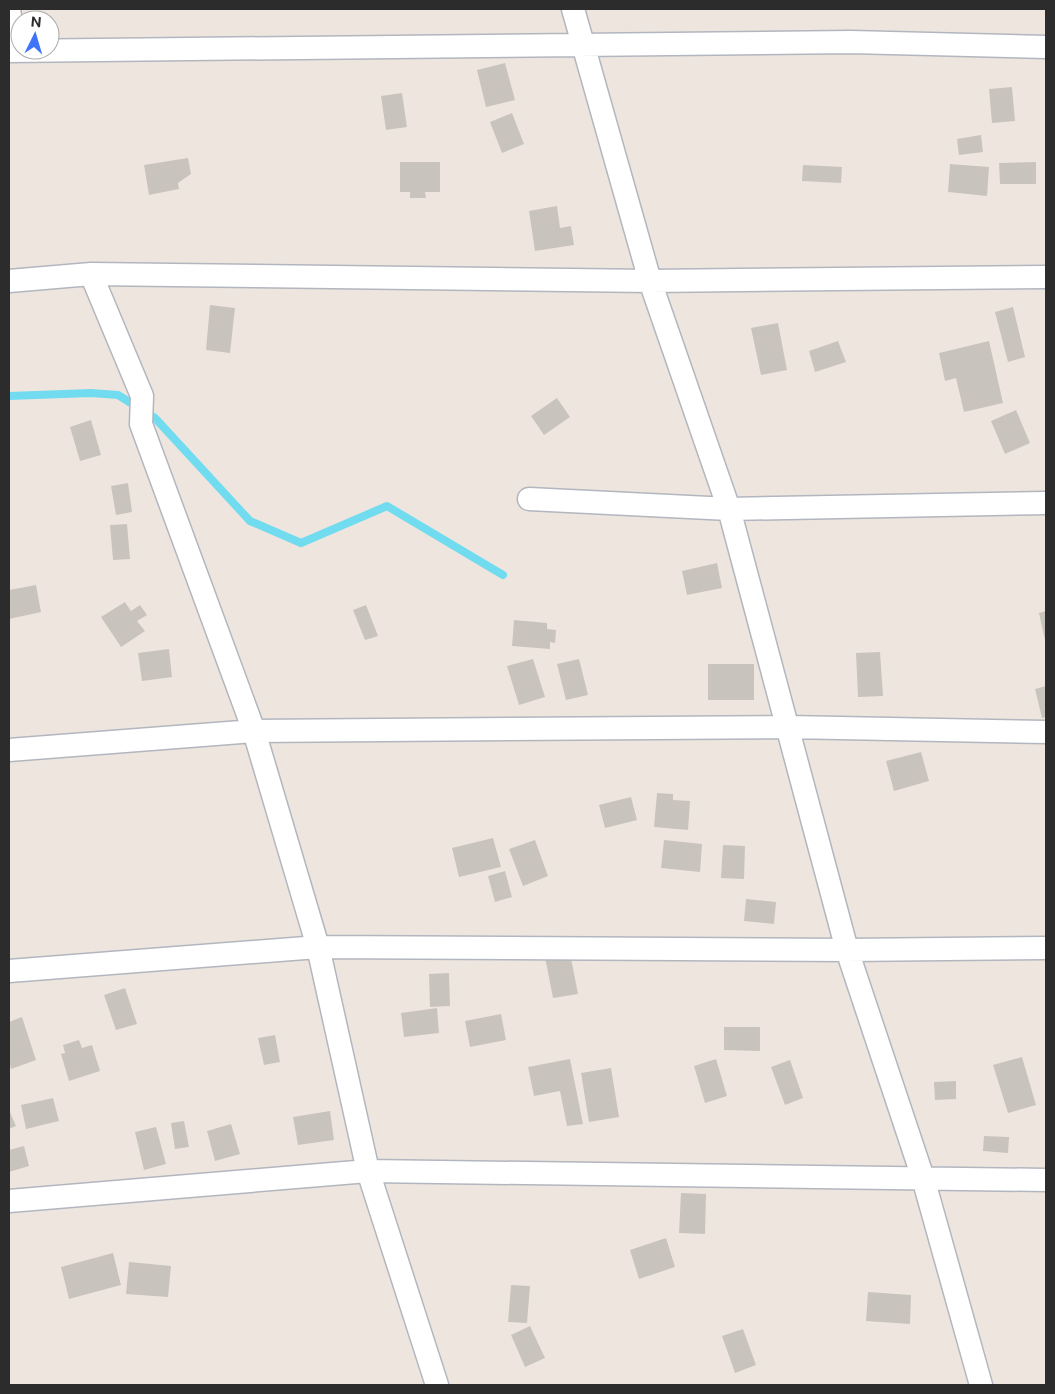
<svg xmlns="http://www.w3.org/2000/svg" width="1055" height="1394" font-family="'Public Sans',sans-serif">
<rect width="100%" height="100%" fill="#eee6de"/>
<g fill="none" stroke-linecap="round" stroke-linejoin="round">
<path stroke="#71dbf0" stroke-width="8" d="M9,396L91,393L118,395L155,418L250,521L301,543L387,506L503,575"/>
</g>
<path fill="#c9c3be" d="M505,63L515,100L486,107L477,70Z
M1012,87L1015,121L992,123L989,89Z
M402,93L407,127L386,130L381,96Z
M512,113L524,144L502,153L490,122Z
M981,135L983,152L959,155L957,139Z
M188,158L191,174L178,183L179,189L149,195L144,165Z
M400,162H440V192H425L426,198H410V192H400Z
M1036,162V184H1000L999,163Z
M950,164L989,167L987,196L948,192Z
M803,165L842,167L841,183L802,181Z
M557,206L560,228L571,226L574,245L535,251L529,211Z
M210,305L235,308L230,353L206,350Z
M1013,307L1025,357L1008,362L995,312Z
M778,323L787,370L761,375L751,328Z
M838,341L846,362L815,372L809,351Z
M989,341L1003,403L964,412L956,378L945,381L939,353Z
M557,398L570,417L544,435L531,416Z
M1016,410L1030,443L1005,454L991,421Z
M91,420L101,455L80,461L70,427Z
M128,483L132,512L116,515L111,486Z
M127,524L130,559L113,560L110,525Z
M717,563L722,588L687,595L682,571Z
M36,585L41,612L9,619V590Z
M125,602L131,611L140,605L147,615L137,621L145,631L121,647L101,617Z
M366,605L378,636L365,640L353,610Z
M1046,611V639L1045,640L1039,613Z
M514,620L547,623V629L556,630L555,643L550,642V649L512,646Z
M169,649L172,677L142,681L138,653Z
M880,652L883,696L858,697L856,653Z
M533,659L545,697L519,705L507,666Z
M579,659L588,695L566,700L557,664Z
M708,664H754V700H708Z
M1046,686V717L1042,718L1035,689Z
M921,752L929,781L894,791L886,761Z
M657,793L673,794V800L690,801L688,830L654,827Z
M631,797L637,820L605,828L599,805Z
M493,838L501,867L459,877L452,848Z
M535,840L548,876L523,886L509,849Z
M664,840L702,844L700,872L661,868Z
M723,845L745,846L744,879L721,878Z
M505,871L512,897L495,902L488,876Z
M746,899L776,902L774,924L744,921Z
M570,953L578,994L553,998L545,957Z
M449,973L450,1006L430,1007L429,974Z
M125,988L137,1024L116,1030L104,995Z
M437,1008L439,1033L404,1037L401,1013Z
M501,1014L506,1040L470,1047L465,1021Z
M22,1017L36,1060L11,1069L9,1061V1022Z
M724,1027H760V1051L724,1050Z
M275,1035L280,1062L264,1065L258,1038Z
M79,1040L82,1048L92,1045L100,1071L69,1081L61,1054L65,1053L63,1045Z
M1022,1057L1036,1105L1008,1113L993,1065Z
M570,1059L583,1124L567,1126L560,1091L534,1096L528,1067Z
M716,1059L727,1096L705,1103L694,1066Z
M790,1060L803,1098L785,1105L771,1067Z
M611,1068L619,1117L589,1122L581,1073Z
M956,1081V1099L935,1100L934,1082Z
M53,1098L59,1121L26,1129L21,1105Z
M9,1110L16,1126L9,1129Z
M330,1111L334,1140L298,1145L293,1117Z
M184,1121L189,1147L175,1149L171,1123Z
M231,1124L240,1154L215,1161L207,1131Z
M156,1127L166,1164L144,1170L135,1132Z
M984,1136L1009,1137L1008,1153L983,1151Z
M24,1146L29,1166L9,1172V1150Z
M681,1193L706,1194L705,1234L679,1233Z
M666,1238L675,1267L639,1279L630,1250Z
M113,1253L121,1285L69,1299L61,1267Z
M129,1262L171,1266L168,1297L126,1294Z
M511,1285L530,1286L527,1323L508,1322Z
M868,1292L911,1295L910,1324L866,1321Z
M530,1326L545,1358L525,1367L511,1335Z
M743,1329L756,1365L735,1373L722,1336Z"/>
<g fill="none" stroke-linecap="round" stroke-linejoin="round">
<g stroke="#b2b6bf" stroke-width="25">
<path id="street" d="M9,9L15,50
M573,9L650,281L729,509L847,950L923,1178L981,1385
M9,51L851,42L1046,47
M91,274L142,396L141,424L254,731L318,947L368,1171L437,1385
M9,281L91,274L650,281L1046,277
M529,499L729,509L1046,503
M9,750L254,731L788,727L1046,732
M9,971L318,947L847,950L1046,948
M9,1201L368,1171L1046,1180"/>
</g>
<use href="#street" stroke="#fff" stroke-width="22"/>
</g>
<rect width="1055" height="1394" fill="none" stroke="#2c2c2c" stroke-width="20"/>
<g transform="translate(35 35) rotate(5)"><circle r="24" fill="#ffffff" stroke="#ababab"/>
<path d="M0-4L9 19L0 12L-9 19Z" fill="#3e74fb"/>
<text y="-8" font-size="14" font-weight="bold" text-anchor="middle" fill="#2c2c2c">N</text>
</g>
</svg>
